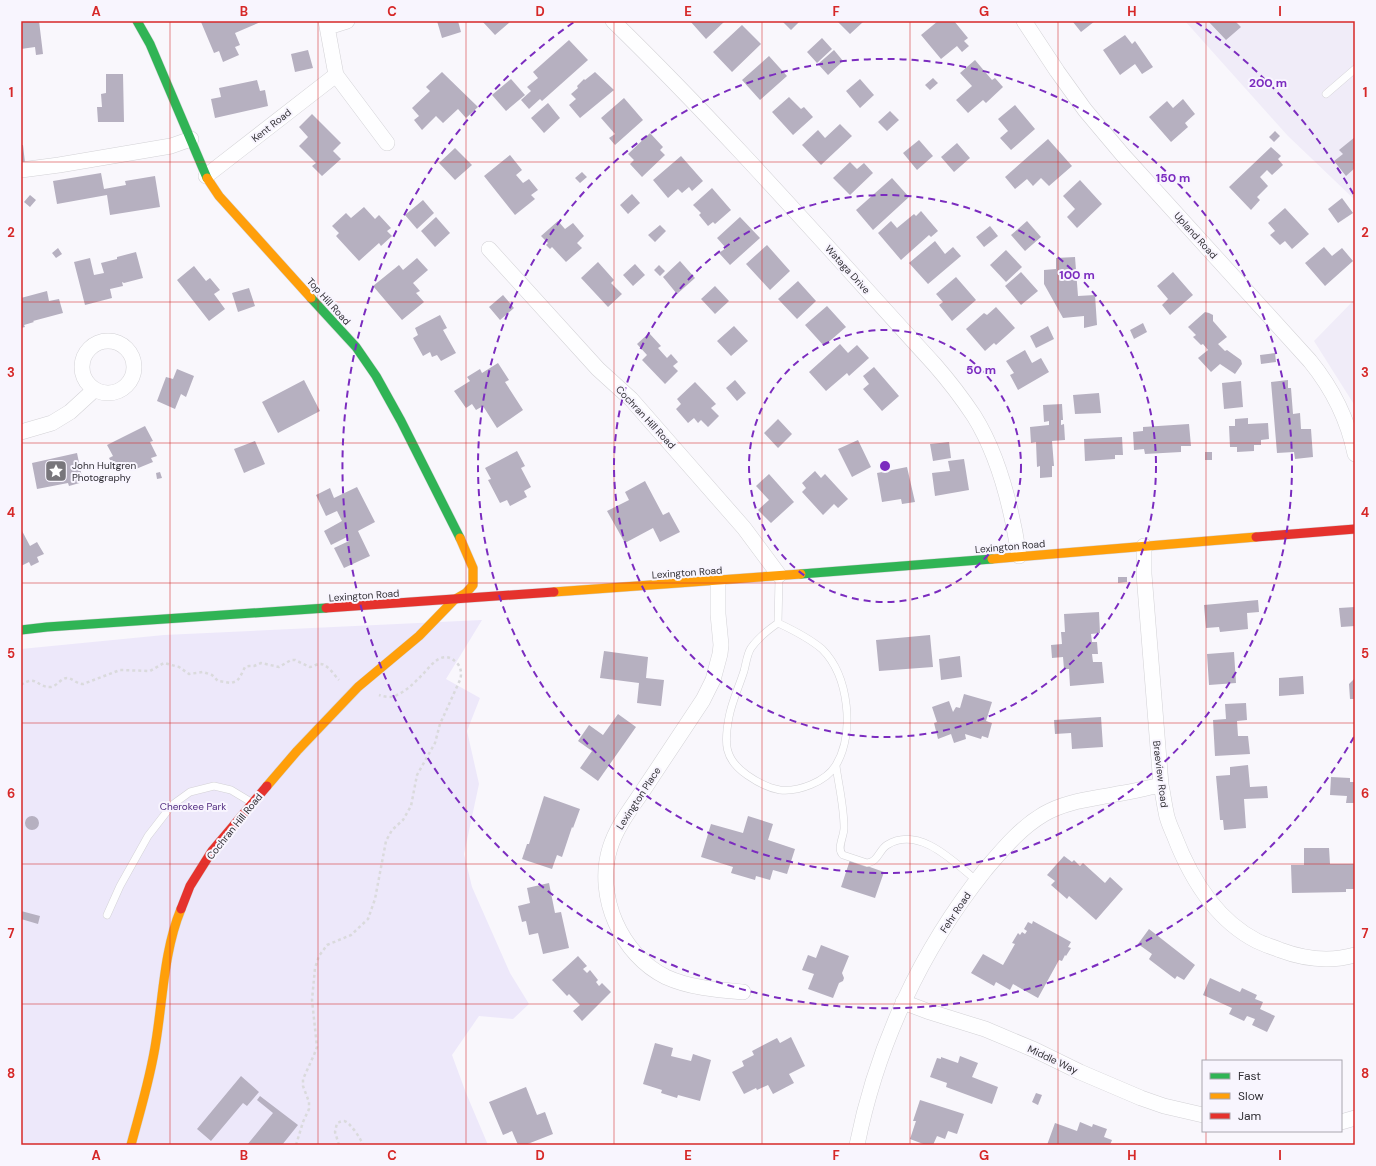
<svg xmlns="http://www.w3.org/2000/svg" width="1376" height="1166" font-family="'DM Sans',sans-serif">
<rect width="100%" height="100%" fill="#f9f7fc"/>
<path fill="#f0ecf8" d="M1185,21H1355V200L1288,136Z
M1355,299V406L1314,341Z"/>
<path fill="#ede8fa" d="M482,620L446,679L480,698L467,731L479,784L464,854L472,887L510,973L529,1004L513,1019L479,1016L452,1055L466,1093L488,1145H21V649L164,635Z"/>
<path fill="#b6b0c0" d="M21,21H39L43,54L36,55L35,47L21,49Z
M202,21H263L235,33L240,45L235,47L239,55L223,62L219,51L214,53L201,22Z
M437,21H458L461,32L442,38Z
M482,21H511L495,35Z
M690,21H725L706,39Z
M782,21H800L791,30Z
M837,21H861L863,22L850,34Z
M938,21H954L968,38L964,41L969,46L962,52L957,46L941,59L921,35Z
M1074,21H1095L1081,32L1073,22Z
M1208,21H1235L1241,27L1226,40Z
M742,25L761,44L732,72L713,52Z
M1125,35L1132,44L1135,41L1153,67L1142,74L1135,64L1120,75L1103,50Z
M822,38L832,49L817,63L807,52Z
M569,40L588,60L542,101L540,99L529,109L521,100L531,91L527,87L538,78L533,72Z
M308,50L313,68L295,72L291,54Z
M834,50L843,61L828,75L818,64Z
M769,56L787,76L760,100L742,80Z
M975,60L992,80L995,78L1003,87L986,103L983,100L968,113L956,100L972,86L960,73Z
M442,72L478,107L466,118L458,109L443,123L436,116L422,130L414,120L419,116L412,108L430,91L426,87Z
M595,72L614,90L580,118L569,105L576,99L571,94L578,88L577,86L584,79L585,80Z
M106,74H123L124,122H98L97,107H102L101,94L106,93Z
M933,78L938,83L930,90L925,85Z
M511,79L525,95L506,111L492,95Z
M860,79L874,95L860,108L846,91Z
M257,80L260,91L265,90L268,106L215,118L211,99L221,97L219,88Z
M789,97L801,109L804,107L813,117L793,135L772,112Z
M624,98L643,120L615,145L609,138L615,134L601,118Z
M1183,99L1195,114L1185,123L1188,127L1171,142L1149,117L1167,101L1173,108Z
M548,103L560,118L544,133L531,118Z
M1015,105L1035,129L1011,150L1000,138L1008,131L998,119Z
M890,111L899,120L887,131L878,122Z
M312,114L341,143L333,151L341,159L322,176L312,166L316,163L299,146L308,137L299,127Z
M840,124L852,136L821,165L802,145L818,130L825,138Z
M1275,131L1280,136L1274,142L1269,137Z
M650,133L663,147L660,150L665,155L642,177L630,164L634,160L628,154Z
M1355,137V168L1346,176L1334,161L1343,154L1339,150Z
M1048,139L1072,166L1049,186L1041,178L1033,186L1027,179L1015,189L1005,177Z
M919,140L933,156L917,170L903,153Z
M957,143L970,158L954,172L941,157Z
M21,145H23L25,163L21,164Z
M1271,147L1281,156L1278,159L1283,165L1272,175L1267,170L1260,177L1268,186L1257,197L1260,200L1251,210L1229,187Z
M455,148L472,165L455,180L439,163Z
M510,155L522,170L516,175L523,183L529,179L538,190L531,195L535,199L515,215L484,176Z
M681,156L703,181L692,191L689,187L682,193L678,189L668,198L653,180Z
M850,162L857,169L864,163L873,173L850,195L833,178Z
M582,172L587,177L580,183L575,178Z
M101,173L104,189L126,185L125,181L155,176L160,207L110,215L107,195L57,204L53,181Z
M892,178L909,197L873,230L856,210Z
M1080,180L1102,204L1077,228L1067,217L1075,209L1063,196Z
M712,188L731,210L715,224L713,222L708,226L699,215L701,213L693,205Z
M632,194L640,203L628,214L620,205Z
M30,195L36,200L30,207L24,202Z
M1342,198L1353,213L1338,223L1328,209Z
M423,200L434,213L417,229L405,215Z
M364,207L375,219L379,215L391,228L387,231L392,236L381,246L379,243L359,261L336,236L339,233L332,226L346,213L351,218Z
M1285,208L1309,234L1292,249L1285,241L1280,245L1270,235L1275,231L1268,223Z
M921,211L938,231L931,237L929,235L901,260L878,233L891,221L897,228L914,214L916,216Z
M436,217L450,233L435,247L421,231Z
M740,217L760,238L730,265L719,253L726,248L717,238Z
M558,221L565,229L573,223L584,236L577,243L582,248L566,262L552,247L550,249L546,245L548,243L541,236Z
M1027,221L1041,237L1025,251L1011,235Z
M660,225L666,231L655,242L648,235Z
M990,226L998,236L984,247L976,237Z
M935,241L945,254L953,247L961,256L928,284L909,263Z
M767,245L790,271L770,290L746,264Z
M1324,247L1332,256L1342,248L1353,261L1325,286L1305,263Z
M58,248L62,254L56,258L52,253Z
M1006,250L1022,267L1006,282L990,265Z
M136,252L143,278L124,283L122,282L123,286L110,289L112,298L85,305L74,262L90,258L94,275L104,273L101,263L117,259V257Z
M1075,257L1078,296L1095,295L1097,325L1084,328V316L1063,318L1044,284V270L1056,269V258Z
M417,258L428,270L413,283L420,291L416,293L424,302L402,320L373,286L399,265L403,270Z
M680,261L695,278L677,294L663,277Z
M598,262L614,280L611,283L622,294L608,307L581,278Z
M635,264L645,275L633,286L623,275Z
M659,265L665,271L660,276L654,270Z
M194,266L206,281L210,278L220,290L214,294L225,309L209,321L177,280Z
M1021,272L1038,291L1021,305L1005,286Z
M1173,272L1193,295L1170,315L1162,305L1168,299L1157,286Z
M956,277L976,300L952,321L939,305L943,302L936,294Z
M798,281L816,301L797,319L778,299Z
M715,286L729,301L715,314L701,299Z
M249,288L255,306L238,312L232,293Z
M47,291L49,301L59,299L63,313L33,321L34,322L24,325L25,327L21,328V298Z
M503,295L514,308L500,320L489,307Z
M827,306L846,327L824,346L805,325Z
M996,307L1015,328L996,345L994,343L985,351L966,329L984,313L987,315Z
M1205,312L1209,313L1213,315V321L1227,337L1218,344L1225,351L1227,350L1241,360L1242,364L1235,374L1220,364L1211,372L1198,358L1208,350L1203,344L1201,345L1193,337L1196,335L1188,327Z
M440,315L447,328L443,330L456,353L441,361L437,355L432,357L430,352L423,356L413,338L418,335L415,328Z
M1143,323L1147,332L1134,339L1130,330Z
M734,326L748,341L731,356L717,341Z
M1048,326L1054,339L1036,348L1030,336Z
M649,333L661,346L658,348L667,358L671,354L678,362L673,366L678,371L665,384L642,360L647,355L637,344Z
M840,344L848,353L857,345L869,358L849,376L847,373L826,391L809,372Z
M1025,350L1032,363L1041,358L1049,372L1018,390L1010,375L1014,373L1006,361Z
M1275,353L1276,362L1261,364L1260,355Z
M498,363L509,380L505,382L523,410L497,428L483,406L476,410L472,404L466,408L454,391L470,381L467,377L480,369L482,373Z
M874,367L899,396L882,411L863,389L869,384L863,376Z
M177,369L194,376L186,397L181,394L175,409L157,401L166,377L173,379Z
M304,380L320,411L278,433L262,402Z
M735,380L746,393L737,401L726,388Z
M1288,380V388H1291L1293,414L1300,413L1301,429H1311L1313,457L1295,459L1294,452L1277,453L1271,382Z
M1241,381L1243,407L1224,409L1222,383Z
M695,382L716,404L711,408L719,416L708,427L701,420L698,423L694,418L688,423L676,409L681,404L677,399Z
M1099,393L1101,413L1075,414L1073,395Z
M1062,404L1063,420H1061V425L1064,424L1065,440L1052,441L1054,466H1052V477L1040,478V466L1037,467L1036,442L1031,443L1030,427L1049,425V421L1044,422L1043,405Z
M1248,418V424L1268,423L1269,439L1261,440V445H1254V451L1237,452V447H1230L1229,426H1235V419Z
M778,419L792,434L778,448L764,433Z
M1189,424L1191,446H1181V452L1145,454L1144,449L1134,450L1133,432L1143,431V427Z
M145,426L153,441L150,442L157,456L151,458L153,462L131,471L128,466L116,472L109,458L113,456L107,445Z
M1122,437L1123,455H1115V459L1085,461L1084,439Z
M858,440L871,467L852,477L838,449Z
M255,441L265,464L244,473L234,449Z
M949,442L951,458L933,461L930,444Z
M517,451L525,466L521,468L531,487L524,491L527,497L510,506L507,500L500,503L488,480L491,479L485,468Z
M1205,452H1212V460H1205Z
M77,453L83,482L69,486L68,483L37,489L32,463Z
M964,459L969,490L935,496L932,473L950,471L948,461Z
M907,467L915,502L902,504L901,499L882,502L877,473Z
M815,471L821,478L825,474L848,499L838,508L834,504L823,515L802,492L806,488L802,483Z
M160,472L162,478L157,479L156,473Z
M769,474L794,502L771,523L758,510L769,500L756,486Z
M645,481L663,515L669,512L680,532L660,542L653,528L625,543L607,511L629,500L625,492Z
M357,487L375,522L358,531L370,556L344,568L334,548L349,541L347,537L331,545L324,531L342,521L337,511L326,516L316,495L330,488L334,498Z
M21,529L30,546L37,542L44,554L37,557L39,562L31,566L29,562L21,566Z
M1118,577H1127V582L1118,583Z
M1258,600L1259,612L1247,613L1248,629L1220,632L1219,627L1206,628L1204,605Z
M1355,607V626L1341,627L1339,608Z
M1099,612L1100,633L1091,634L1092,642H1097L1098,654H1092L1093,662H1102L1104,683L1070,686L1069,669H1064L1063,657L1052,658L1051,645L1062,644L1061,632H1065L1064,614Z
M930,635L933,667L879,671L876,640Z
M604,651L648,657L646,678L664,680L661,706L637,703L639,683L600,678Z
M1234,652L1236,683L1209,685L1207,654Z
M960,656L962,677L941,680L939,659Z
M1303,676L1304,694L1279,696V678Z
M1355,678V699H1350L1349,684Z
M964,694L992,702L986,721L992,723L988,738L982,736L981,739L965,734L966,739L954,743L951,734L938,739L934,723L937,722L932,707L949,701L953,712L956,707L960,708Z
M1246,703L1247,720L1237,721L1238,736H1248L1250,754L1215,756L1213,720L1226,719L1225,704Z
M618,714L636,727L598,781L580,768L592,751L578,741L589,725L603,735Z
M1101,717L1103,747L1072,749L1071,733L1055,734L1054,720Z
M1248,765L1250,787L1267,786L1268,798L1244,799L1246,828L1224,830L1223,820H1220L1216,776L1230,775V767Z
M1331,777L1350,778V782H1355V803H1346L1347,796L1330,795Z
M544,796L580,809L573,828L572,827L562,857L557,855L552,869L522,859L527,844H529Z
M25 823a7 7 0 1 1 14 0a7 7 0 1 1-14 0Z
M748,816L773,824L768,840L795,849L787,874L773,870L770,880L756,876L755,880L731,873L733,867L701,857L711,824L743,833Z
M1304,848H1329L1330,864H1355V889H1346V892L1292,893L1291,865H1304Z
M1064,856L1072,862L1074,860L1080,866L1083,863L1105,883L1110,877L1123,889L1096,920L1069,896L1067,899L1051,885L1055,881L1047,875Z
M850,860L884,872L875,898L841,887Z
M549,883L555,913L561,912L569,948L543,954L538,933L529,935L526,921L522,922L518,906L530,903L527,888Z
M21,911L40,916L38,924L21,919Z
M1033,921L1071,942L1068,947L1071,948L1066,956L1065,955L1062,961L1059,960L1038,998L1013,984L1010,990L996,982L994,986L971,973L983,954L1003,965L1015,944L1012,943L1018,933L1020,935L1022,932L1025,934L1027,931L1024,929L1028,922L1032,924Z
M1149,929L1195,965L1184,980L1177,976L1175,979L1150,960L1149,959L1152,954L1138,944Z
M821,945L849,956L842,973L844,978L843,981L839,983L833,998L808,989L814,974L802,970L808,955L816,958Z
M578,956L587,966L583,969L587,973L590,970L598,980L596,982L599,986L602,983L611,992L582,1021L573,1011L580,1005L569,994L567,996L552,980Z
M1210,978L1240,992L1242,988L1257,995L1255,999L1263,1002L1260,1009L1275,1016L1267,1032L1252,1025L1255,1019L1247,1016L1244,1021L1229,1014L1232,1008L1203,995Z
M791,1037L805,1066L789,1074L794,1083L773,1094L768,1085L757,1090L756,1088L744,1094L732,1072L744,1066L742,1061L754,1055L752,1051L777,1038L780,1043Z
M655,1043L673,1048L671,1056L691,1061L693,1054L711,1060L700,1101L678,1095L677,1098L661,1093L662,1090L643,1084Z
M960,1056L978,1063L972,1077L998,1087L992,1104L946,1087L947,1083L930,1077L937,1058L941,1059V1057L958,1063Z
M241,1076L259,1092L247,1106L243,1103L211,1141L197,1129Z
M526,1087L537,1115L545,1112L553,1134L525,1145H518L512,1131L503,1135L489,1102Z
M1036,1093L1042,1095L1038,1105L1032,1102Z
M260,1096L298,1125L282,1145H247L273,1113L257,1100Z
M920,1100L964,1114L957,1134L948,1131L945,1139L937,1136L933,1145H926L910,1139L916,1121H913Z
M1080,1122L1092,1127L1093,1124L1107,1129L1104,1137L1112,1140L1110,1145H1047L1055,1123L1077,1131Z"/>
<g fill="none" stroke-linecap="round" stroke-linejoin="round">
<g stroke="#d3d2d6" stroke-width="8">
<path id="lane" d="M1326,94L1355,69
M778,623C793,630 809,638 822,649C849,676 855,733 836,765C826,782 798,792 780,790C768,788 757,782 747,775C724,759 724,743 729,717C732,701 739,687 744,671C746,664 747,654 751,648C758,638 768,630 778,623L779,578
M836,766C839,787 844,807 844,828C844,837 836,849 843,855L867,863C878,862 879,850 887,845C919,825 954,862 977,881
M107,915L120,886L148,836L172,805L190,792L214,786L231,790L251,802"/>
</g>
<g stroke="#d3d2d6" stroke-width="16">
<path id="street" d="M326,21L336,75L387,143
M613,21C725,130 829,249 935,365C949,381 962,398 974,416C999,456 1012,510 1019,556
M1024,21L1057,71L1085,110L1122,154L1310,361C1332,388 1348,420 1355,454
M328,27L347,21
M21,170L59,165L171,146L191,139
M206,176L336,75
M489,249L598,369L631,399L744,528L779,575
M82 367a26 26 0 1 1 52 0a26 26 0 1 1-52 0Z
M21,432L52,423L70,412L94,390
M1144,546V574L1161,785C1163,794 1164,803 1166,812C1167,820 1171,828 1174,835C1190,877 1216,920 1257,941C1265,945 1273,947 1280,950C1304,959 1330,962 1355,955
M718,581V614L721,645L720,654L713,680L703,700C684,729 665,757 646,786C633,806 617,825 610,848C595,896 621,955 666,977C690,988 718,990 743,992
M903,1002L927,1011L985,1029L1035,1050L1080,1072L1141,1098L1164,1106L1203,1115
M1341,1122L1355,1118
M857,1145C877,1045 921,950 985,870C1003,849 1020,828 1044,814C1066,801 1092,799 1117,794C1131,792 1146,788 1161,785"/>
</g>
<g stroke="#d3d2d6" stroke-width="10">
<path id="fast" d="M137,21L150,44L207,178
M311,298L356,347L376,376L401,421L460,538
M801,574L992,559
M21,630L47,627L326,608"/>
</g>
<g stroke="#d3d2d6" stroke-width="10">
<path id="slow" d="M207,178L219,196L311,298
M992,559L1256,537
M554,592L801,574
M267,786L297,751L358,687L419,636L454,600L466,593L473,585V568L460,538
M131,1145C140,1111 151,1076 156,1041C163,998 164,950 181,909"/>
</g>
<g stroke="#d3d2d6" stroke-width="10">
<path id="jam" d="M1256,537L1355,529
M326,608L554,592
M181,909L190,886L212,851L267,786"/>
</g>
<path stroke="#dadadc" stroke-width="2.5" stroke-dasharray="3 3" stroke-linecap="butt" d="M21,685C37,674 37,688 51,687C57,686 62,677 68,678C73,679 77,684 83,684L120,670L150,671L164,663L179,667L189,674L203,672L212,675L218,681L231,683L237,681L240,677L245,667L249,666H254L261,663L279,667L291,660H295L310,667C313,667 316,664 319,664C327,663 334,675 339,680
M296,1145L303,1122L309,1109V1102L303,1086V1079L314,1055L317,1047L312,1000L315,968L319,956L327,945L351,935L368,919L375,899L386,841L392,830L403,820L411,806L417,775L435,743L440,724L460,680C462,674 461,667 457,663C443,649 433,663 424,673C416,681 408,690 397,695C392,698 385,697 379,695
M339,1145L335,1132L337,1123C340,1122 341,1121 344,1121C350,1122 361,1139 363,1145"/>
<use href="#lane" stroke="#fefeff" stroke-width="7"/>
<use href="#street" stroke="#fefeff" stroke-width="15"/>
<use href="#fast" stroke="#30b455" stroke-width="9"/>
<use href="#slow" stroke="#ff9f0a" stroke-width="9"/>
<use href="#jam" stroke="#e5322d" stroke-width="9"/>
</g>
<path fill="none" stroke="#d62828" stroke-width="1" stroke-opacity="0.55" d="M170,21V1145M318,21V1145M466,21V1145M614,21V1145M762,21V1145M910,21V1145M1058,21V1145M1206,21V1061M21,162H1355M21,302H1355M21,443H1355M21,583H1355M21,723H1355M21,864H1355M21,1004H1355M1206,1131V1145"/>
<g fill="none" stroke="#7b2cbf" stroke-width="2" stroke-dasharray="7 5">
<circle cx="885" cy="466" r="136"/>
<circle cx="885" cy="466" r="271"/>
<circle cx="885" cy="466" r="407"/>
<path d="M1354 737A542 542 0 1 1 574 22M1196 22A542 542 0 0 1 1354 195"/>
</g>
<defs>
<g id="sight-square" transform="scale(1.15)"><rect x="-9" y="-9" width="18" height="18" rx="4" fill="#78767b" stroke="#f8f5fe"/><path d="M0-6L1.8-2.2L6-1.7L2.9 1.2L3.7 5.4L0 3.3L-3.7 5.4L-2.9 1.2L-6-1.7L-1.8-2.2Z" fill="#fff"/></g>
</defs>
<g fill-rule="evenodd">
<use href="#sight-square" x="56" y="471"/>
</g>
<g text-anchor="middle" stroke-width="4" stroke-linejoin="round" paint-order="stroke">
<g font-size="10" fill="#323036" stroke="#f8f5fe">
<text transform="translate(271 125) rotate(-38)" y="4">Kent Road</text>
<text transform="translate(1196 235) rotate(48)" y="4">Upland Road</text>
<text transform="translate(848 269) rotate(48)" y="4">Wataga Drive</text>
<text transform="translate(329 301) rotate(48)" y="4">Top Hill Road</text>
<text transform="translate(646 417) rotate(47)" y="4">Cochran Hill Road</text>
<text transform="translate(1010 546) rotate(-5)" y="4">Lexington Road</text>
<text transform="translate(687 572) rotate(-4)" y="4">Lexington Road</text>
<text transform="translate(364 595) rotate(-4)" y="4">Lexington Road</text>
<text transform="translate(1161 774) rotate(83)" y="4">Braeview Road</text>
<text transform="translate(638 798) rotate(-57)" y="4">Lexington Place</text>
<text transform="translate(234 826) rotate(-51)" y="4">Cochran Hill Road</text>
<text transform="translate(955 912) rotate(-56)" y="4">Fehr Road</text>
<text transform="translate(1053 1059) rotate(25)" y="4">Middle Way</text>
</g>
<g font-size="10" fill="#323036" stroke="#f8f5fe" text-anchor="start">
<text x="72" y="469">John Hultgren<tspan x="72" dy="12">Photography</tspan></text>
</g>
<g font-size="10" fill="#502b80" stroke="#f8f5fe">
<text x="193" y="810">Cherokee Park</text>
</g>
</g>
<circle cx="885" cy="466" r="6" fill="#7b2cbf" stroke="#f8f5fe" stroke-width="2"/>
<g font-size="12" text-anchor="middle" font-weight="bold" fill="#7b2cbf" stroke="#f8f5fe" stroke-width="4" stroke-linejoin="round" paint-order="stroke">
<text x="1268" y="87">200 m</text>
<text x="1173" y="182">150 m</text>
<text x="1077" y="279">100 m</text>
<text x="981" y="374">50 m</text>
</g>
<rect width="1376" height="1166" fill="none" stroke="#f8f5fe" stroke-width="44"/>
<rect x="1202" y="1060" width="140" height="72" fill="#f8f5fe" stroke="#a9a6ae"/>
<rect x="1210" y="1073" width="20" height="6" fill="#30b455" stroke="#a9a6ae"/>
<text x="1238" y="1080" font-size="12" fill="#323036">Fast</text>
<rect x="1210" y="1093" width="20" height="6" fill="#ff9f0a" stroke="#a9a6ae"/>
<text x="1238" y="1100" font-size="12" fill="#323036">Slow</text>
<rect x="1210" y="1113" width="20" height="6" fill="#e5322d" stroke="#a9a6ae"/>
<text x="1238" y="1120" font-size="12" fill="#323036">Jam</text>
<rect x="22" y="22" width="1332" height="1122" fill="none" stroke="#d62828" stroke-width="1.5"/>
<g font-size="13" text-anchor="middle" font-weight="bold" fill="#d62828">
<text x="96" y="16">A</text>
<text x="244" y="16">B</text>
<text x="392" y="16">C</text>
<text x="540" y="16">D</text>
<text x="688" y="16">E</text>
<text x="836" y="16">F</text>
<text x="984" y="16">G</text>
<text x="1132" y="16">H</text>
<text x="1280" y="16">I</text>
<text x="11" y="97">1</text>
<text x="1365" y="97">1</text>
<text x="11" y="237">2</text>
<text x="1365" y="237">2</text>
<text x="11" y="377">3</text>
<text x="1365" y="377">3</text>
<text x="11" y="517">4</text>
<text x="1365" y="517">4</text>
<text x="11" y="658">5</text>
<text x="1365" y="658">5</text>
<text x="11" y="798">6</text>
<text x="1365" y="798">6</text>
<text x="11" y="938">7</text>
<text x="1365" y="938">7</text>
<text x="11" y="1078">8</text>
<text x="1365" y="1078">8</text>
<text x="96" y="1160">A</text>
<text x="244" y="1160">B</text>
<text x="392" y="1160">C</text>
<text x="540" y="1160">D</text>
<text x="688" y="1160">E</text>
<text x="836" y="1160">F</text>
<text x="984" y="1160">G</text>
<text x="1132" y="1160">H</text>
<text x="1280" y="1160">I</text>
</g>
</svg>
